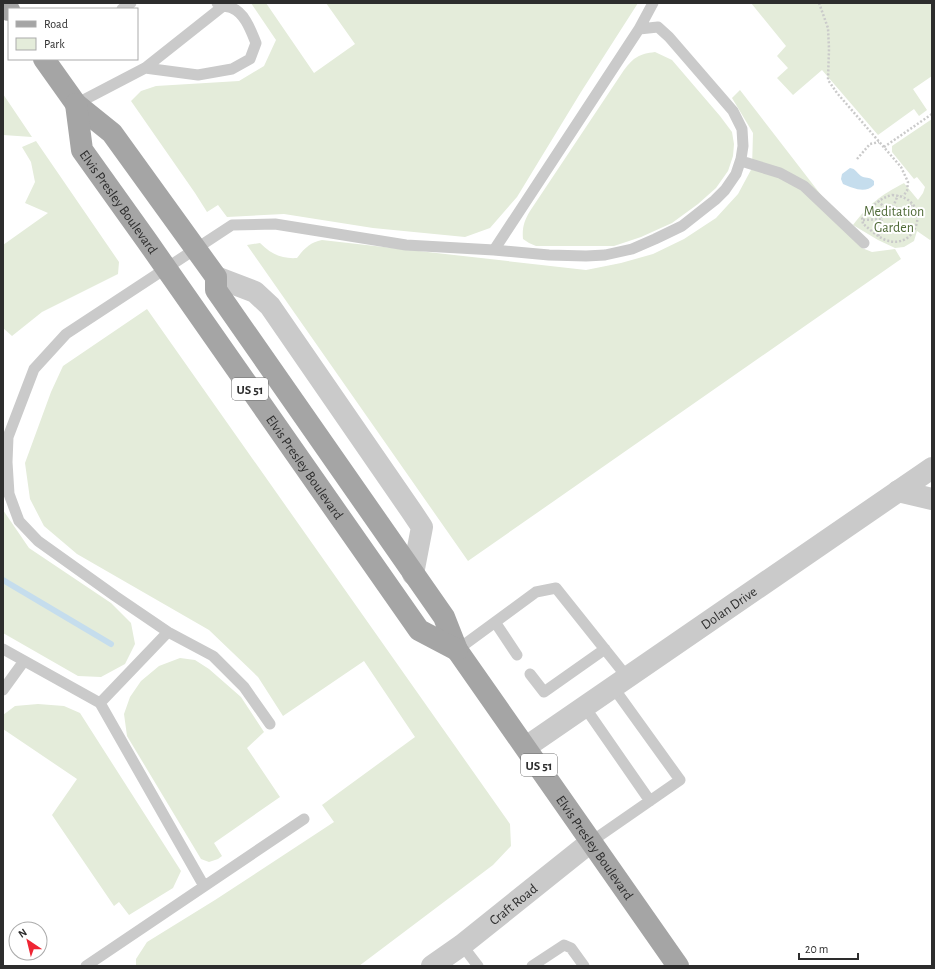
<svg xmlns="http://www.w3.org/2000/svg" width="935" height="969" font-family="'Alegreya Sans',sans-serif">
<rect width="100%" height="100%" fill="#fff"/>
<path fill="#e4ecda" d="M251,3H266L314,73L355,44L326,3H638L581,92L517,197L490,228L465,237L373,228L284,214L227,217L218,205L207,212L195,193L131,101L141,91L156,86L239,81L264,66L276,40Z
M751,3H932V76L913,89L927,110L919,116L914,109L878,135L822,70L793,95L777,78L788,68L777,56L786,46Z
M655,52L672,60L720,116L732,132L734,144L733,156L728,171L716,188L698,204L672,223L641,237L614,246H536L529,243L523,239C522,228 524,221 530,211L624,70C634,57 639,54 655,52Z
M740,90L862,248L872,252L895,249L901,259L468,561L247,245L260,243C271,254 281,259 297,258C304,249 310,242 322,240L586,270L621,263L653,254L684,239L716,218L738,194L752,168L753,133L732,98Z
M3,94L32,137L3,135Z
M932,119V239L930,240L917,231L914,241L904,247L895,248L878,240L853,225C869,204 881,195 904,183L918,200L923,193L925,187L917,177L914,179L892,152V146Z
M36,141L119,262L118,274L42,312L12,336L3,328V245L48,213L25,203L35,182L31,162L22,147Z
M147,309L510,824L511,846L493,865L359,966H136V959L147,942L215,900L334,822L322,805L415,737L364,661L283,716L258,677L209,630L77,554L44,526L30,499L25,463L51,392L63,366Z
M3,510L29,548L111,603L131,623L135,644L125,664L101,677L78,676L3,633Z
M180,658L195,660L209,669L241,697L264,732L247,748L280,797L214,843L222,856L218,859L209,862L201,859L127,736L124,714L130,697L141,681L159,666Z
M38,704L64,706L80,713L181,871L173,888L129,915L119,902L114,906L52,815L77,779L3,729V715L15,706Z"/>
<path fill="#c5dded" d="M850,168C856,169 856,172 861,176C865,179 869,176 874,181V185C865,194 853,188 843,184L841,179L842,174Z"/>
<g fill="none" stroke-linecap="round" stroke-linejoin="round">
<path stroke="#c5dded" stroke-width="6" d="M3,580L111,644"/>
<path stroke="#cacaca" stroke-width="2.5" stroke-dasharray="2 2" stroke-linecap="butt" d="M819,3L828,28L829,49L828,80L837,93L901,167L908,182L907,191L903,196
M884,147L932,114
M857,159L870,144L879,142
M892,195C934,198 918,252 886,240C877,237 870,229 863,224L862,217C871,208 879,198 892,195Z
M878,201L886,209
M893,207L898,195
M863,220L882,219
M878,236L883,229L881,218L886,209L893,207L904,210L913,204"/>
<path stroke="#cacaca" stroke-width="11" d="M122,9L131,3
M639,29L653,3
M145,68L198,75L232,69L250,59L256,43C251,31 245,13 232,8C226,6 223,7 217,3
M76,104L145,68L222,7L224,3
M741,161L780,173L804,186L864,243
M495,622L517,655
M168,632L100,703L204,886
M3,649L100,703
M457,650L536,592L556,588L627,677
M530,674L544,692L605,649
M3,690L24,661
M584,706L650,801
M270,724L244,687L213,656L168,632L115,596L38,541L19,521L9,494L7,462L8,437L34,369L66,334L232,225L275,224L406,245L494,250L549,255L586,256L605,255L632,249L655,239L682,226L715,200L725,190L736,174L741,159L743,146L742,129L733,111L669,37L658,27L639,29L494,250
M592,841L680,780L613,687
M462,945L478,966
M86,966L304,819
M532,966L564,945L571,948L584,966"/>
<g stroke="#cacaca" stroke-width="22">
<path d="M216,277L255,292L270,306L412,512L422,527L413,574"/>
<path d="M898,491L932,499"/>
<path id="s1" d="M526,747L932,468"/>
</g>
<path stroke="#cacaca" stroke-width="22" id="s2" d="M432,966L462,945L592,841"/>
<g stroke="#a5a5a5" stroke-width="22">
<path d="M4,3L9,10"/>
<path id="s3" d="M44,59L76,104L112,133L216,277V290L444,617L457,650L678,966"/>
<path id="s4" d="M76,104L82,150L147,241L419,630L457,650"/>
</g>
</g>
<g text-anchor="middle" stroke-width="4" stroke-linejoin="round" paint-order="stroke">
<g fill="#fff" stroke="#6c6c6c" stroke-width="1">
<rect x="232" y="378" width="36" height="22" rx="3"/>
<rect x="521" y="754" width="36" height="22" rx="3"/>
</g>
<g font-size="13" font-weight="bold" fill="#2d2d2d">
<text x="250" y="394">US 51</text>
<text x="539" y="770">US 51</text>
</g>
<g font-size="14" fill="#2d2d2d" stroke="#fff">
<text dy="5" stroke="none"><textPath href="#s4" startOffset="110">Elvis Presley Boulevard</textPath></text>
<text dy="5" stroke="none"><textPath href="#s4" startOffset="434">Elvis Presley Boulevard</textPath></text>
<text dy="5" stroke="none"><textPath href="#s1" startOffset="246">Dolan Drive</textPath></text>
<text dy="5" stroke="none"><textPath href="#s3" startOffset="967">Elvis Presley Boulevard</textPath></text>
<text dy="5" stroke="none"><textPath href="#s2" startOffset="102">Craft Road</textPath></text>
</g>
<g font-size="14" fill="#506b38" stroke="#fff">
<text x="894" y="216">Meditation<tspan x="894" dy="16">Garden</tspan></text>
</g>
</g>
<rect width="935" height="969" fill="none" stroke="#2d2d2d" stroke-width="8"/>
<rect x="8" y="8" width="130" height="52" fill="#ffffff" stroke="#ababab"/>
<rect x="16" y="21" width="20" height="6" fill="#a5a5a5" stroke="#ababab"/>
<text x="44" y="28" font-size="12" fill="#2d2d2d">Road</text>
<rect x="16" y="38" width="20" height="12" fill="#e4ecda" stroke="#ababab"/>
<text x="44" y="48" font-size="12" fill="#2d2d2d">Park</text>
<g transform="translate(28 941) rotate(325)"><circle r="19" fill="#ffffff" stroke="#ababab"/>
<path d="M0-3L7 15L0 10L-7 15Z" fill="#ef2533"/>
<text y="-6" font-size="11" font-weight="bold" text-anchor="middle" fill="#2d2d2d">N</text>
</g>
<path d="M799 953v6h59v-6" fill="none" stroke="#2d2d2d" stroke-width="2"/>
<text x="805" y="953" font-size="12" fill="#2d2d2d" stroke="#ffffff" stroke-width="3" paint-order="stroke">20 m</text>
</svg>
